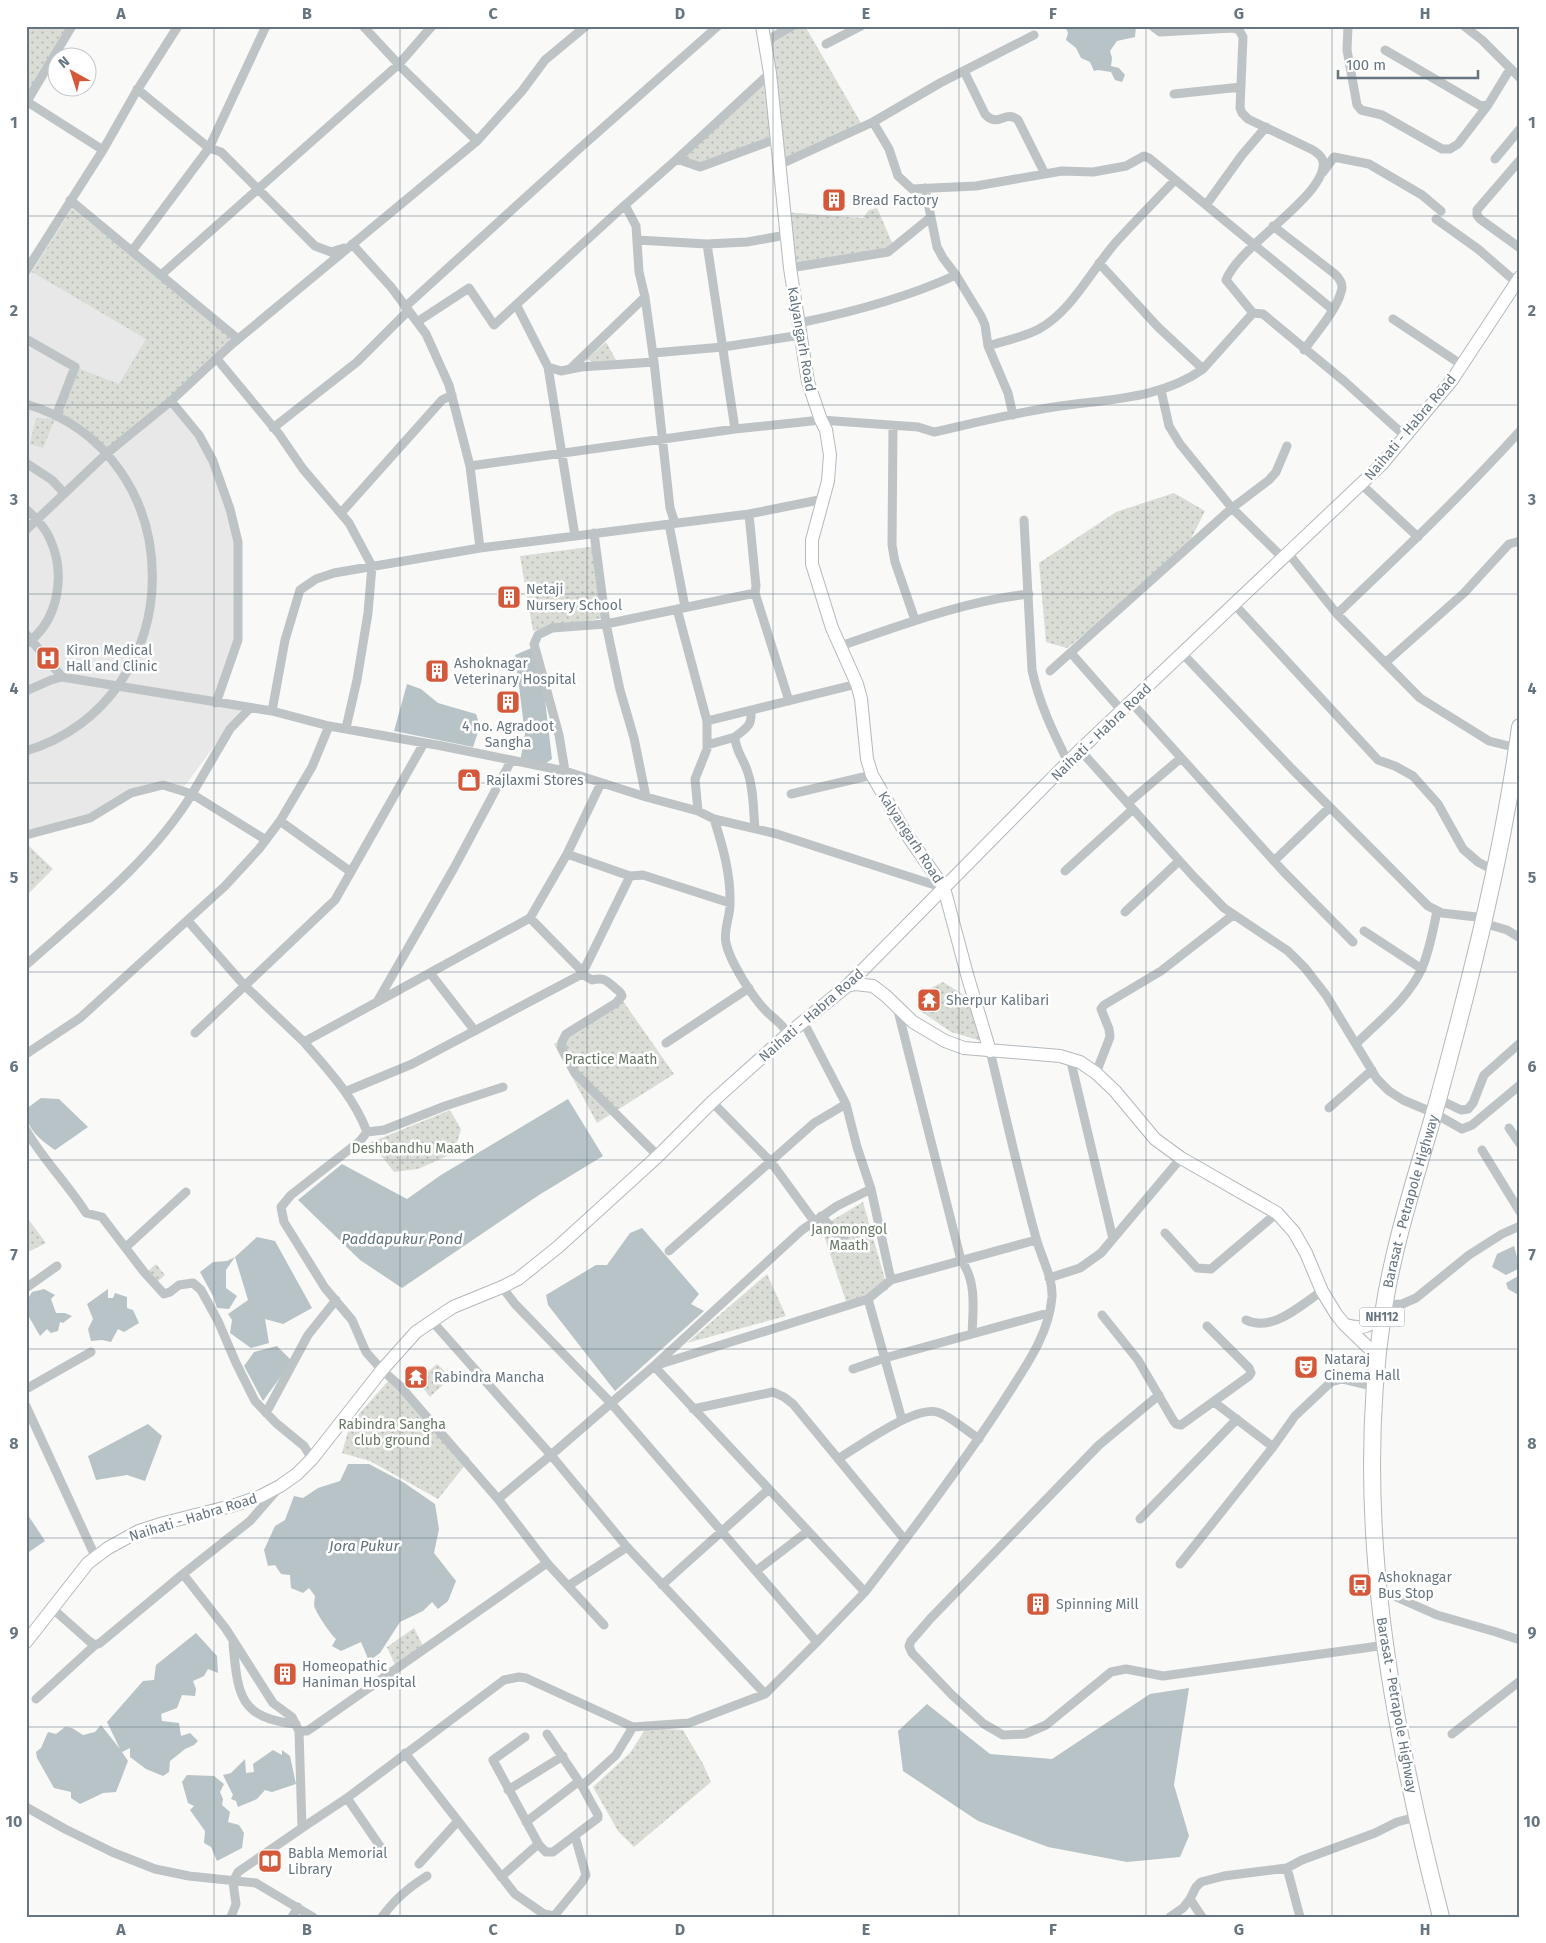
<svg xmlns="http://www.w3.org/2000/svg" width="1546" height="1943" font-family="'Fira Sans',sans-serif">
<defs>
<pattern id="park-dots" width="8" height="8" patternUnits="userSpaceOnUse" patternTransform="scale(1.25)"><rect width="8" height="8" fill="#d9ddd6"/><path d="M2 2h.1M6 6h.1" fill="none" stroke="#b4b8b3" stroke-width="1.8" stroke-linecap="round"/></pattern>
</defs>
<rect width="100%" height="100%" fill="#f9f9f7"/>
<path fill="#e7e8e7" d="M70,200L238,339L172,401L213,461L238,542V640L216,702L243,707L181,791L148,784L72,823L26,835V273Z"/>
<path fill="url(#park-dots)" d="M26,26H72L26,101Z
M792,26H805L861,123L779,165L776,134L701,164L682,158L770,78L766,41Z
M877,208L894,247L790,268L784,212L863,218L869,210Z
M72,209L238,339L106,454L56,416L75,367L119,384L146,339L32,272Z
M606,342L616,360L595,364L587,359Z
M36,418L55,419L43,448L30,444Z
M1174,493L1205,511L1191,539L1118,608L1067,648L1046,642L1039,563L1116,512Z
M597,546L609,617L533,631L520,556Z
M26,843L53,869L26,896Z
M943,982L972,1000L985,1042L951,1032L919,1010L917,995Z
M623,1001L674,1074L597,1123L554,1044Z
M450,1110L461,1129L454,1153L418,1169L394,1172L376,1149L369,1143Z
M863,1202L888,1290L846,1301L821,1227Z
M26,1216L46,1243L26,1253Z
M156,1264L165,1275L157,1282L148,1271Z
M767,1274L786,1316L687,1343Z
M437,1364L451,1377L430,1397L422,1387L428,1380L424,1375Z
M390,1379L470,1459L438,1499L370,1461L342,1453L350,1424Z
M414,1628L423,1646L395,1665L387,1647Z
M646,1728L683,1730L703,1764L711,1782L634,1847L618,1831L593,1787L630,1753Z"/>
<path fill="#b7c3c6" d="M1065,26H1136L1135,37L1117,41L1110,51L1112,58L1111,66L1119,68L1125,75L1122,82L1115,80L1111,72L1098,70L1094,71L1090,62L1081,58L1076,48L1066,40L1068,33Z
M536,646L545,700L552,759L539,768L520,762L525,734L515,655Z
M407,684L421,689L438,703L476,714L480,726L473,747L394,731Z
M41,1098L59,1099L88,1127L55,1150C40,1139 26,1130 26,1109Z
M568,1099L603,1156L539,1195L402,1288L360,1260L298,1200L342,1164L407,1199L441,1175Z
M642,1228L699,1294L691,1304L704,1311L615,1391L548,1305L546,1295L596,1265H607L630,1233Z
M257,1237L275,1241L312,1308L283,1324L265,1319L269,1343L251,1348L230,1333L232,1320L228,1314L248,1300L235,1257L226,1270V1288L237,1296L229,1309L217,1308L213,1296L200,1272L213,1262L227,1261L235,1257Z
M1514,1246L1520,1268L1506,1275L1492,1267L1497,1254Z
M1520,1275V1296L1508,1289L1506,1283Z
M44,1289L55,1295L51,1299L56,1313H65L72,1316L63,1323L60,1322L58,1331L51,1333L47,1329L40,1336L29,1317V1311L26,1312V1302L32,1292Z
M108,1289V1298H113L115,1293L127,1297V1308L133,1310L139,1323L124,1332L118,1329L111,1342L102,1340L91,1341L88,1329L93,1319L87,1304Z
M277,1346L292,1361L263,1401L244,1366L254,1352Z
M148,1424L162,1436L145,1481L127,1475L96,1480L88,1456Z
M348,1464H369L403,1482L435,1504L439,1529L434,1553L456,1581L448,1601L438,1609L432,1602L423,1611L400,1622L380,1653L369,1661L361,1642L341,1651L332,1646L336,1639C331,1635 317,1614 315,1608C313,1605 315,1599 315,1596L309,1588L303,1593L291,1588L290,1575L281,1574L275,1565L268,1566L264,1550L275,1526L285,1520L294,1496L303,1498L318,1488L340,1481Z
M26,1512L45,1541L26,1554Z
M196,1633L217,1656L218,1673L208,1669L204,1676L193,1681L196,1689L195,1696L182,1695L177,1708L161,1714L162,1721L179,1723L181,1736L190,1733L198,1741L194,1745L185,1749L170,1761L169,1772L163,1776L146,1769L130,1757V1748L122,1752L128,1761L116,1792L103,1793L80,1804L71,1798V1792L54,1788L37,1758L36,1752L41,1748L48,1732L56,1734L65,1727L72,1728L83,1735L95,1732L101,1725L120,1749L107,1722L143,1681L154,1680L156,1665Z
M1189,1688L1174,1785L1189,1836L1180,1857L1127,1862L1048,1847L978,1821L903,1771L898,1731L927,1704L990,1754L1052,1759L1150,1694Z
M273,1750L282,1755V1750L290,1756L296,1784L272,1792L265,1790L257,1799L238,1807L236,1801L231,1799L233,1795L223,1775L231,1773L245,1759L246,1773L254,1772L253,1764Z
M187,1775L214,1776L224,1784L220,1792L223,1799L222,1805L230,1812L228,1822L239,1825L244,1833L242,1848L217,1861L211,1847L204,1843L205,1831L190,1810L194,1806L188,1803L182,1782Z"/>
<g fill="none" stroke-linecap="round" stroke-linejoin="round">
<g stroke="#b3b9bd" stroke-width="14">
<path id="secondary" d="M762,26L770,73L790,268L808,382L821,420L826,430L830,455L828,481L812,540V564L832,628L857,684L861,699L867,759L872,775L905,832L944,888L968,978L990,1051
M847,986L855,984L873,986L886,996L913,1022L945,1041L964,1048L1060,1056L1080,1062L1096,1073L1115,1091L1155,1139L1181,1158L1277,1213L1294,1232L1306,1253L1322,1291L1336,1314L1344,1324L1377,1356
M1346,1325C1362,1330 1370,1326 1382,1316
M26,1642L88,1563L108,1548L139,1531L164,1523L235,1505L261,1496L280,1486L297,1474L312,1459L382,1370L416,1332L453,1307L502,1287L518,1279L558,1247L658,1156L712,1102L788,1034L847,986L1080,750L1382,464L1452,380L1520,277"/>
</g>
<g stroke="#b4b8bb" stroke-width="18">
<g id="highway">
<path id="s1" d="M1441,1917C1391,1721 1352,1516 1383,1314C1394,1240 1419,1168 1439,1096C1472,974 1503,852 1520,727"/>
</g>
</g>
<path stroke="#bec3c6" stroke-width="9" d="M363,26L403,69L477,141
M1152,26L1160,32L1233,28L1239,30L1243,37L1240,108L1242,113L1248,119L1313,150C1317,153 1322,156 1323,161C1329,194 1239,245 1226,280L1253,313
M1348,26L1347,50L1357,105L1361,110L1382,115L1442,149H1450L1458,144L1488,105
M1464,26L1482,40L1520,78
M766,41L792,26
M826,44L861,26
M1385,50L1481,106L1488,105L1510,69
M964,71L985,114C998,129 1005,109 1018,120L1045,174
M770,73L677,159L700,167L776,139
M137,89L209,148L266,26
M1174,94L1241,87
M26,101L103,150L26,271
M26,103L72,26
M873,122L889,149L898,176L912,189L976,186L1062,171L1093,172L1126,166L1144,156L1149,158L1332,309
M103,150L136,92L178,26
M1495,159L1520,129
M1520,160L1477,210V215L1480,219L1520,248
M779,165L873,122L940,83L1034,35
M1323,172L1334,157L1369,164L1422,195L1441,211
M925,188L937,247L943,258L956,275L981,316L985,325L988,346L1008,393L1013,415
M70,200L238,339
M1206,205L1242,155L1266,127
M1436,219L1478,249L1516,282
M1273,226L1335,274C1340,279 1344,285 1341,292C1336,311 1316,333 1304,350
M637,240L707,244L747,242L786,235
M352,244L391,287L426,334L449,385L470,466L480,548L749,514L824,499
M707,244L735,429
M132,251L209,148L221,152L315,246L331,252L344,248
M1099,263L1158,327L1203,369
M790,268L888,252L931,217
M161,275L399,64L432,26
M517,306L548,367L561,371L581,367L654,362
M405,307L580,148L718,26
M1393,319L1462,365
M417,322L469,288L494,325L625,205
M799,323C853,312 906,298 956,275
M26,339L75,367L56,416
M988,346C1004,341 1024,337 1039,329C1072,311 1092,269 1117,241C1136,220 1156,200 1175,180
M653,353L723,347L801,335
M217,359L279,434L303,469L349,523L372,566L368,613L357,680L346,728
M548,367L575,536
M570,369L645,297
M1161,390L1169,426L1180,444L1232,508L1283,558
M171,401L199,435L213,461L230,509L238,542V640L216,703
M26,404C195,454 194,699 26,751
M893,426L892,545L895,562L915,620
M273,428L357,362L408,311
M26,463L52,480L64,493
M470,466L735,429L821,420L918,427L934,432C974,423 1014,413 1054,407C1104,399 1160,400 1203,369L1253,313L1263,314L1344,381L1405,436
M1361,484L1418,537
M26,509C36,518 45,527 50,539C66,574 59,621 26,644
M341,513L442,400L452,395
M1024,520L1032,670C1039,703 1053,732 1068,762
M675,523L670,508L654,362L645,297L639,272L636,226L625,205L677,159
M669,524L685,607
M26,530L106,454L171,401L231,345L477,141L522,91L545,60L586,26
M594,533L606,624L620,690L634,738L646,797
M1288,553L1337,614L1420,698L1489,741L1517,748
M755,593L789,701
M1234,604L1378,760L1395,766L1413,776L1438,804L1463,849L1478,862L1495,871
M677,609L707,721
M1337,614C1400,554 1462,495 1520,431
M26,634L62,677
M840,646C902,625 964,601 1029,594
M1071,653L1122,711
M1182,653L1292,769L1428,906L1442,913L1485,918
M1385,663L1464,593L1509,544L1520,541
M1050,671L1232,508L1269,480L1276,472L1287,446
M26,691L51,680L62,677L272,711L329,726L442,746L565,771L646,797L698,811L714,819L777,834L944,888
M1131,702L1284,872L1353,942
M250,708L230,729L192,794L266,840
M751,710C752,727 747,727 735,737C735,750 743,758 747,770C754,789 753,809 755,828
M272,711L285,640L300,590L316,579L334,573L480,548
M707,745L735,737
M1080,750L1193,876L1224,908L1288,951L1305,968L1326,995L1377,1079L1389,1091L1403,1100L1434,1113L1462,1129L1472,1125L1520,1085
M565,771L559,735L534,644L538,635L552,628L606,624L755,593L756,586L749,514
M791,794L872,775
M1128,803L1181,758
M698,811L695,779L707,749V721L857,684
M714,819C723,847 731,875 730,905C730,916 723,932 726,943C730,962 753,998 767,1012C774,1019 783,1024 788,1034
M280,821L351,872
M26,835L90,818L131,793L163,785L192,794C151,861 84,913 26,965
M567,854L630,876L643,875L730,903
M1274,861L1330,807
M1065,871L1133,809
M630,876L582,974L592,980C603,977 606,980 614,987C618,991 621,991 622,996L616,1003L566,1034L562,1042V1049L575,1073L658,1156
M1125,912L1179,861
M188,921L244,985L304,1042L377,1002L454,868L511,761
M1483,923L1507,930L1520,938
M1364,931L1422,969
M430,973L475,1031
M377,1002L530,918L567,854L601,783
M897,1007L961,1260C977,1281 973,1310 972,1334
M803,1021L846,1104L857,1147L871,1189L891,1280
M195,1033L335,900L424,743
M304,1042C328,1070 354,1097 367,1132L360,1141L291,1195L281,1207L284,1222L325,1288L352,1320L366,1352L382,1370L400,1386L498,1499L547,1563L604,1625
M666,1043L749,988
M1356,1044C1379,1021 1409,998 1422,968C1430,949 1433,930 1437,911
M26,1054L80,1018L225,886L259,849L280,821L312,767L329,726
M1070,1058L1113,1239
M1096,1073L1110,1037L1109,1029L1101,1009L1104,1005L1161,971L1233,915
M347,1091L412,1064L582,974L579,968L530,918
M1438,1099L1461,1110L1468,1109L1473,1103L1484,1075L1520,1043
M712,1102L771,1162L814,1221
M1329,1108L1372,1070
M1509,1128L1520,1144
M26,1130C43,1160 68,1184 86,1213L102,1217L144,1272L164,1294L170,1292L179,1285L193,1283L201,1290L218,1321L236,1363L255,1401L276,1423L304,1446L312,1459
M367,1132L384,1130L445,1106L503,1087
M1482,1150L1520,1212
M821,1216L842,1239
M1165,1233L1197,1268L1211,1269L1277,1213
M126,1247L186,1192
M669,1251L814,1123L846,1104
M1049,1278L1080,1268L1101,1253L1181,1158
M502,1287L515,1304L610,1402L817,1642
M26,1288L57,1266
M868,1299L902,1420
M1384,1305L1402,1304L1416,1298L1469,1255L1502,1234L1520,1226
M1102,1315L1138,1360L1173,1420L1176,1424L1181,1425L1249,1376L1251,1373L1249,1368L1207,1326
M431,1320L551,1455L498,1499
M1246,1320C1272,1333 1301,1305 1322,1291
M656,1364L802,1230L837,1206L871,1189
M654,1366L865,1592L817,1642L765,1694L627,1547L551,1455Z
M654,1366L868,1299L891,1280L1036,1240
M853,1369L885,1358L1048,1313
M26,1389L91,1352
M1159,1395L1099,1445L931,1618L911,1641L909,1646L912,1653L952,1695L984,1724L1003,1735L1025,1734L1046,1725L1111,1672L1126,1669L1163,1676L1386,1645
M1214,1402L1273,1447
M26,1406L95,1556
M693,1409L773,1392L784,1397L793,1404L905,1540
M266,1413L308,1335L336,1300
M838,1459C859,1446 914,1406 937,1412C949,1415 968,1432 979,1439
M1140,1519L1237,1419
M1180,1564L1273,1447L1295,1416L1331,1382L1342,1379L1375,1387
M756,1571L808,1531
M183,1574L250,1521L277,1490
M662,1585L769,1489
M568,1586L627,1547
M1378,1589L1437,1615L1496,1632L1520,1640
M865,1592C913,1530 960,1468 1003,1402C1023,1370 1049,1336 1052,1297C1053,1277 1041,1257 1036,1238C1019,1176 1005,1113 990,1051
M53,1609L89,1641L95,1645L100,1643L183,1574L226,1629L273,1703L292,1717L299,1731L302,1828L238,1872L233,1882L236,1904L231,1917
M233,1644C238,1695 239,1718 296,1724
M36,1699L95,1645
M299,1731H307L313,1727L547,1563
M1452,1734L1520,1681
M525,1737L493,1760L539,1845
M405,1753L515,1894L544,1914L554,1916L582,1882L586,1875L575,1836
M582,1786L616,1755L633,1727
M508,1790L563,1756
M347,1798L384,1852
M26,1807L65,1829L112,1852L155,1869L189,1876L256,1883L313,1917
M526,1822L578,1782
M302,1828L347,1798L504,1680L519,1677L526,1678L633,1727L689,1723L765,1694
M419,1864L458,1821
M1287,1868L1300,1917
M501,1877L536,1846L539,1845L546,1852H553L598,1818V1815L582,1786L547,1734
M1190,1899L1202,1917
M292,1917L298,1907
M382,1917C395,1899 408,1888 427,1876
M1170,1917L1183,1908L1190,1899L1196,1887L1201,1882L1224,1876L1287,1868L1302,1860L1375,1833L1397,1822L1416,1817"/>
<use href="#secondary" stroke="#fff" stroke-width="12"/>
<use href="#highway" stroke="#fff" stroke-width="16"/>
</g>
<path fill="none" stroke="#66757f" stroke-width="1" stroke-opacity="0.55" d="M214,26V1917M400,26V1917M587,26V1917M773,26V1917M959,26V1917M1146,26V1917M1332,26V1917M26,216H1520M26,405H1520M26,594H1520M26,783H1520M26,972H1520M26,1160H1520M26,1349H1520M26,1538H1520M26,1727H1520"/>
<defs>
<g id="building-square" transform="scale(1.25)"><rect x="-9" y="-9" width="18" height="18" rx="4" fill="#d4593b" stroke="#fff"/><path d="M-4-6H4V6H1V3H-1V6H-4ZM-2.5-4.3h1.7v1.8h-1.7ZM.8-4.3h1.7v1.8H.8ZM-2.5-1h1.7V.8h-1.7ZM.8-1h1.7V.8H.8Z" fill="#fff"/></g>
<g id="hospital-square" transform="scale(1.25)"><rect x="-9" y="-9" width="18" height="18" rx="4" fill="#d4593b" stroke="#fff"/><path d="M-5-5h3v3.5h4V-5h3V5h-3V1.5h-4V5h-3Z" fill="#fff"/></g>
<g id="shop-square" transform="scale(1.25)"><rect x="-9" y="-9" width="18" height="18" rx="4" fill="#d4593b" stroke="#fff"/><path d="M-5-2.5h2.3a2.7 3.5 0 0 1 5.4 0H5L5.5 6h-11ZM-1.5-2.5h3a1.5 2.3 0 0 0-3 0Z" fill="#fff"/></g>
<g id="temple-square" transform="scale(1.25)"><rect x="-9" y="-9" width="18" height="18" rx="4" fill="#d4593b" stroke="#fff"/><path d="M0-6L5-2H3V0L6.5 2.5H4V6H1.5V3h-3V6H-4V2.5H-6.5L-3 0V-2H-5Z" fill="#fff"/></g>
<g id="theatre-square" transform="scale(1.25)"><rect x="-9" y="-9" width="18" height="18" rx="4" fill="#d4593b" stroke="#fff"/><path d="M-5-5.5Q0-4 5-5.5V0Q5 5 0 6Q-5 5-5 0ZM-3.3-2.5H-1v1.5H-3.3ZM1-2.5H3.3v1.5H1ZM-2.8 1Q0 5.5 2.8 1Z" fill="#fff"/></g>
<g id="bus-square" transform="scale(1.25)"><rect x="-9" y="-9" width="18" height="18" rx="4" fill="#d4593b" stroke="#fff"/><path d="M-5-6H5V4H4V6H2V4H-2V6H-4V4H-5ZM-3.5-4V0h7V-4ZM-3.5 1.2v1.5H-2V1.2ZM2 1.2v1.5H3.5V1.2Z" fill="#fff"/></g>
<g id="library-square" transform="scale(1.25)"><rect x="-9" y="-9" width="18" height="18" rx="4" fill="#d4593b" stroke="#fff"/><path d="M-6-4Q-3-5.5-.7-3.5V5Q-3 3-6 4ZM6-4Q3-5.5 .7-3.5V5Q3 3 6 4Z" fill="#fff"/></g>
</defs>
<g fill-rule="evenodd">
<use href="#building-square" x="834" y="200"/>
<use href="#building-square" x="509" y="597"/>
<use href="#hospital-square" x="48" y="658"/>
<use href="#building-square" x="437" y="671"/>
<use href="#building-square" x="508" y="702"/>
<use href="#shop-square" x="469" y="780"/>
<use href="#temple-square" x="929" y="1000"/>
<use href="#theatre-square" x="1306" y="1367"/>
<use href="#temple-square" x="416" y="1377"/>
<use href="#bus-square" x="1360" y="1585"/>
<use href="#building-square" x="1038" y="1604"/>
<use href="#building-square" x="285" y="1674"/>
<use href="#library-square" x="270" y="1861"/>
</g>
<g text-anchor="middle" stroke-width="5" stroke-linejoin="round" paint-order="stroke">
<rect fill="#fff" stroke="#949ea5" stroke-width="1" x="1359.5" y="1307.5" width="45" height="19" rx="4"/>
<g font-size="12" font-weight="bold" fill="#66757f">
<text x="1382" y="1321">NH112</text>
</g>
<g font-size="14" fill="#66757f" stroke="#fff" text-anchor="start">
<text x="852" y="205">Bread Factory</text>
<text x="526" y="594">Netaji<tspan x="526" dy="16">Nursery School</tspan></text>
<text x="66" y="655">Kiron Medical<tspan x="66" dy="16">Hall and Clinic</tspan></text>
<text x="454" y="668">Ashoknagar<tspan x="454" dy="16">Veterinary Hospital</tspan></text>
<text x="508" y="731" text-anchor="middle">4 no. Agradoot<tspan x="508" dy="16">Sangha</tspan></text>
<text x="486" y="785">Rajlaxmi Stores</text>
<text x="946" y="1005">Sherpur Kalibari</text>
<text x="1324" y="1364">Nataraj<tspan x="1324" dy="16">Cinema Hall</tspan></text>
<text x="434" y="1382">Rabindra Mancha</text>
<text x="1378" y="1582">Ashoknagar<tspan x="1378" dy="16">Bus Stop</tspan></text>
<text x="1056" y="1609">Spinning Mill</text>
<text x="302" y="1671">Homeopathic<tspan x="302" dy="16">Haniman Hospital</tspan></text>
<text x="288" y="1858">Babla Memorial<tspan x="288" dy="16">Library</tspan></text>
</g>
<g font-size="14" fill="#66757f" stroke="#fff">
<text transform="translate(802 339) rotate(80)" y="5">Kalyangarh Road</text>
<text transform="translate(1410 427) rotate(-50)" y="5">Naihati - Habra Road</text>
<text transform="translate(1101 732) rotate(-44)" y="5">Naihati - Habra Road</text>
<text transform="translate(911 837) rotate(57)" y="5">Kalyangarh Road</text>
<text transform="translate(811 1015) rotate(-41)" y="5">Naihati - Habra Road</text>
<text dy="5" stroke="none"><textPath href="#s1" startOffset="726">Barasat - Petrapole Highway</textPath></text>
<text transform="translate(193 1517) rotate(-17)" y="5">Naihati - Habra Road</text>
<text transform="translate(1397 1705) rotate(80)" y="5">Barasat - Petrapole Highway</text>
</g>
<g font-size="14" fill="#697865" stroke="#fff">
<text x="611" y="1064">Practice Maath</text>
<text x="413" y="1153">Deshbandhu Maath</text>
<text x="849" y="1234">Janomongol<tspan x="849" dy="16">Maath</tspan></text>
<text x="392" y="1429">Rabindra Sangha<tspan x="392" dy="16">club ground</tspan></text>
</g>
<g font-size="15" font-style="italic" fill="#617379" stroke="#fff">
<text x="402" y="1244">Paddapukur Pond</text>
<text x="364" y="1551">Jora Pukur</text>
</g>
</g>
<rect width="1546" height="1943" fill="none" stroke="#ffffff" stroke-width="55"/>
<g transform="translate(72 72) rotate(321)"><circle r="24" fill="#ffffff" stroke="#c2c8cc"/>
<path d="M0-4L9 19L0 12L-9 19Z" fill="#d4593b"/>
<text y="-8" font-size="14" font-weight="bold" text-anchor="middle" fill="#66757f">N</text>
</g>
<path d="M1338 70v8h140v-8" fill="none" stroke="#66757f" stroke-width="2.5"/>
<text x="1346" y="70" font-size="15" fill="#66757f" stroke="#ffffff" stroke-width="4" paint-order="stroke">100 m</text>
<rect x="28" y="28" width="1490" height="1888" fill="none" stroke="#66757f" stroke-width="2"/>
<g font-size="16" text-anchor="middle" font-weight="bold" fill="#66757f">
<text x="121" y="19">A</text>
<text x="307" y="19">B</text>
<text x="493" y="19">C</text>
<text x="680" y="19">D</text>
<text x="866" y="19">E</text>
<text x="1053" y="19">F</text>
<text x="1239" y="19">G</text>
<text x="1425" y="19">H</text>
<text x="14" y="128">1</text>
<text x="1532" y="128">1</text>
<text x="14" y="316">2</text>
<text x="1532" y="316">2</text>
<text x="14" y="505">3</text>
<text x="1532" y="505">3</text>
<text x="14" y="694">4</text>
<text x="1532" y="694">4</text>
<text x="14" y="883">5</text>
<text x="1532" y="883">5</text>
<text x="14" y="1072">6</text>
<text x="1532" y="1072">6</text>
<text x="14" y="1260">7</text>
<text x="1532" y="1260">7</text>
<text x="14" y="1449">8</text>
<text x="1532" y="1449">8</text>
<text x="14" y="1638">9</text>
<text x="1532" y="1638">9</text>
<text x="14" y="1827">10</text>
<text x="1532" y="1827">10</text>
<text x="121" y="1935">A</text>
<text x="307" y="1935">B</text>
<text x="493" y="1935">C</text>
<text x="680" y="1935">D</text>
<text x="866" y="1935">E</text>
<text x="1053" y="1935">F</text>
<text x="1239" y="1935">G</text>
<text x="1425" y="1935">H</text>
</g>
</svg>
